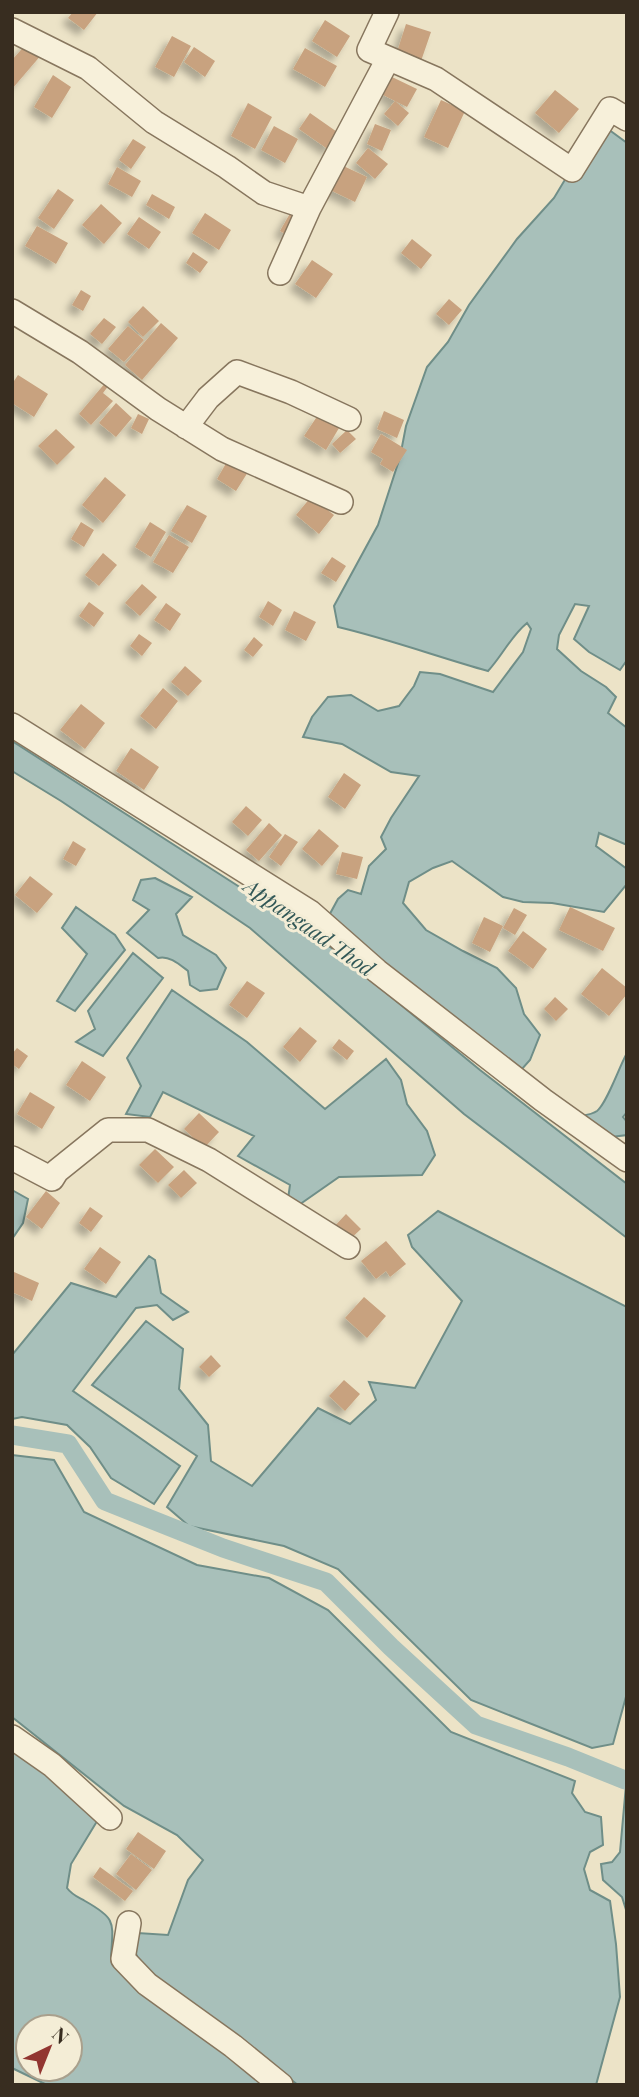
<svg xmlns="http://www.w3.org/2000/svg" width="639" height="2097" font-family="'Playfair Display',serif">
<defs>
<filter id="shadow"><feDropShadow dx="-6" dy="6" stdDeviation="3.5" flood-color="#0004"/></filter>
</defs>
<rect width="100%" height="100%" fill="#ece3c7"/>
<path fill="#a8c0ba" stroke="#6f8e88" stroke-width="2" fill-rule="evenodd" d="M608,129L627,143V660L620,670L589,652L574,639L589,606L575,604L559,635L557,649L581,671L606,687L616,697L608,713L627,728V845L599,833L596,846L627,869V884L604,912L552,903L523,902L503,897L452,861L433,868L409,882L403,903L426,930L463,951L497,968L516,988L524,1014L540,1035L530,1060L522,1069L326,921L338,899L348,890L361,894L369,866L386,849L381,837L391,818L419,776L391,772L342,744L303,737L312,717L328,697L351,695L378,711L399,706L414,686L420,672L440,674L493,692L523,652L531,629L527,623C511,636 502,656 488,671C438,657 389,639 338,627L334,606L378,525L400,457L406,426L427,367L448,342L469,305L517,239L554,198L572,168Z
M12,741L249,893L333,949L480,1070L627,1184V1238L464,1114L250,928L61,801L12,771Z
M155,878L192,897L176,914L183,935L216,955L226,968L217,989L200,991L190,985L188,971C179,964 169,955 158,958L127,933L149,910L133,900L141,880Z
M76,907L115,935L125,950L75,1011L57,1001L87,954L62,928Z
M133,953L163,978L103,1056L76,1042L95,1029L88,1011Z
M172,990L247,1042L325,1109L386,1059L401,1080L407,1104L427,1131L435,1155L422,1175L339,1177L296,1207L288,1199L290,1185L238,1156L254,1136L163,1092L150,1117L126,1114L141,1086L127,1058Z
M627,1053V1112L623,1117L627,1122V1135L611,1137L581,1116C587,1115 593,1114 597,1111C607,1103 619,1067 627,1053Z
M12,1190L28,1199L23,1223L12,1239Z
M438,1211L627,1307V1693L613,1744L592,1748L471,1700L338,1569L284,1546L189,1526L167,1507L197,1456L92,1385L146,1321L183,1349L179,1389L208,1425L211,1461L252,1486L318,1408L350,1424L376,1400L369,1382L415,1388L462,1301L412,1247L408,1235Z
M149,1256L155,1260L161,1293L188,1312L173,1320L157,1305L136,1308L73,1391L180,1466L154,1504L111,1478L90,1447L67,1425L22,1417L12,1419V1355L71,1283L116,1297Z
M12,1455L54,1460L84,1512L197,1565L269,1578L328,1610L451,1732L575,1781L572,1793L585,1812L601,1817L603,1845L590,1852L584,1869L590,1890L610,1901L616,1944L620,1997L596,2085H298L140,1964L135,1951L138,1933L168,1935L188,1880L203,1860L177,1835L124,1806L12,1717Z
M12,1744L99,1818L71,1864L67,1888C72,1895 78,1897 85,1901C117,1919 113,1922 111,1957L128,1978L274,2085H47L12,2068ZM28,2027H70V2069H28Z
M627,1774V1913L622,1897L603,1880L601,1864L612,1862L620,1852Z"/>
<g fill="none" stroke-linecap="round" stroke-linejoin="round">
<path stroke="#a8c0ba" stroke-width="19" d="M12,1435L68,1444L105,1501L223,1548L326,1582L391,1647L476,1725L568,1757L625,1780"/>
</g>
<path fill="#c8a27f" filter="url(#shadow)" d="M73,12H98L84,30L68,18Z
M325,20L350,36L337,57L312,41Z
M406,24L431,32L421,61L397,52Z
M172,36L191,46L174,77L155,67Z
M28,42L42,54L12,89V60Z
M194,47L215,61L205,77L184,62Z
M305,48L337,66L325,87L293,69Z
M53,75L71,87L52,118L34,107Z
M392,77L417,89L407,107L395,101L409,113L398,126L384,114L395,101L383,95Z
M555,90L579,109L559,133L535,113Z
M441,100L465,111L448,148L424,137Z
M248,103L272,117L255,149L231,136Z
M310,113L340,134L329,150L299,129Z
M375,124L391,130L382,151L367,144Z
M274,126L298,139L285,163L261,150Z
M133,139L146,147L131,169L119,160Z
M368,148L388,164L375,179L356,163Z
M337,163L367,177L355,202L326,188Z
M117,167L141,181L132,197L108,184Z
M58,189L74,200L54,229L38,218Z
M152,194L175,207L169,219L146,205Z
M101,204L122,223L104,244L82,225Z
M292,210L301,215L289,236L280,231Z
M205,213L231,230L219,250L192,233Z
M139,217L161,232L149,249L127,234Z
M37,226L68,243L56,264L25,246Z
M412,239L432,255L421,269L401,253Z
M193,252L208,262L200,273L186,263Z
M312,260L333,274L316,298L295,284Z
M81,290L91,296L83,311L72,305Z
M449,299L462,310L449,325L436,314Z
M143,306L159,321L143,337L128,322Z
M104,318L116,327L102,344L90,334Z
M161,323L178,338L142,380L125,365Z
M128,326L144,340L124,362L108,349Z
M18,375L48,394L34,417L12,403V384Z
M106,382L109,385L103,393L113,401L91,425L79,414Z
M116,403L132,418L116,437L99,423Z
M384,411L404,420L397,438L377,429Z
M138,414L149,419L142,434L131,428Z
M318,415L339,428L326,450L304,436Z
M56,429L75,447L57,465L38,446Z
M347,430L356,439L340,453L332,444Z
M381,434L407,450L393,472L380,464L383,459L371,452Z
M228,460L248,472L236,491L217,479Z
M105,477L126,495L103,523L82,505Z
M311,497L334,515L319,534L296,515Z
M187,505L207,516L192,543L171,531Z
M81,522L94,530L84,547L71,539Z
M150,522L166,532L151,557L135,547Z
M169,535L189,547L173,573L153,562Z
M103,553L117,565L99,586L85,575Z
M332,557L346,566L336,582L321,573Z
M142,584L157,597L140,616L125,603Z
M268,601L282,610L273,626L259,617Z
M89,602L104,613L94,627L79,616Z
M166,603L181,614L170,631L154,620Z
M294,611L316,622L306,641L285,630Z
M139,634L152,643L142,656L130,646Z
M254,637L263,645L253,657L244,650Z
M185,666L202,681L188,696L171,682Z
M163,688L178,701L156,729L140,716Z
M81,704L105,723L85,749L60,730Z
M131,748L159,767L144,790L116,771Z
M344,773L361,785L345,809L328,797Z
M246,806L262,820L248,836L232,822Z
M269,823L282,835L259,861L246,850Z
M319,829L339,846L322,866L302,849Z
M285,834L298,842L281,866L269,857Z
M73,841L86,849L76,866L63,859Z
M342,852L363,857L357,879L336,874Z
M30,876L53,894L37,913L15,895Z
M570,907L615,928L603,951L559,930Z
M514,908L527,915L515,935L503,928Z
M484,917L503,926L490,952L472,943Z
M523,931L547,949L533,969L508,951Z
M602,968L627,988V994L609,1016L581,994Z
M247,981L265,993L247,1018L229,1005Z
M555,997L568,1009L556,1021L544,1009Z
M300,1027L317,1041L300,1062L283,1047Z
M339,1039L354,1051L347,1060L332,1048Z
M17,1048L28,1056L19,1069L12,1064V1054Z
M82,1061L106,1077L90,1101L66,1085Z
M30,1092L55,1107L42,1129L17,1114Z
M199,1113L219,1132L204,1148L184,1129Z
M155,1149L174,1167L158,1183L139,1165Z
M184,1170L197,1183L181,1198L168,1185Z
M46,1191L60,1203L42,1229L26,1217Z
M90,1207L103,1216L91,1232L79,1223Z
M346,1214L361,1229L346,1243L332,1229Z
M386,1241L406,1264L390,1277L386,1271L376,1279L361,1261Z
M100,1247L121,1262L106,1284L84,1269Z
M14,1272L39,1283L32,1301L12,1292Z
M364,1297L386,1316L367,1338L345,1318Z
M211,1355L221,1366L209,1377L199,1367Z
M344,1380L360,1394L345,1411L329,1396Z
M138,1832L166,1851L154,1869L126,1849Z
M131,1854L152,1870L136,1890L116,1874Z
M100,1867L133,1891L125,1901L93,1877Z"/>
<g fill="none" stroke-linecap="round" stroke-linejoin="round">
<g stroke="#87765e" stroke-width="26">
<path id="minor" d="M387,12L369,50L436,79L572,170L610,109L627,119
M12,30L88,68L154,122L227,167L264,193L309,208L388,59
M280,273L309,208
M12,311L80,352L158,409L222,449L341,502
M186,427L208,398L237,372L291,392L349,419
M12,725L310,912L377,971L543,1100L627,1160
M12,1158L52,1179L57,1171L108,1130H148L209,1160L348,1247
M12,1737L52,1765L110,1818
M129,1923L123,1959L147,1984L233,2046L281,2085"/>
</g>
<use href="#minor" stroke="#f7f0da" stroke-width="23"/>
</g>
<g text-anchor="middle" stroke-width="6" stroke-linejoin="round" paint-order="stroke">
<g font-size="21" font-style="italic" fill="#315756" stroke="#f4edd6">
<text transform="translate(309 928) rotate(35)" y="7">Appangaad Thod</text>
</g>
</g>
<rect width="639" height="2097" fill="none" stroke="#382d20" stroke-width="28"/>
<g transform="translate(49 2048) rotate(43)"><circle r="33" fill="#f4edd6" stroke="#a9a08d" stroke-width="2"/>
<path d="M0-5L12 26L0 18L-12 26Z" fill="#923631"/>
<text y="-10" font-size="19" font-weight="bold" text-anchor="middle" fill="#382d20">N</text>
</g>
</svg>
